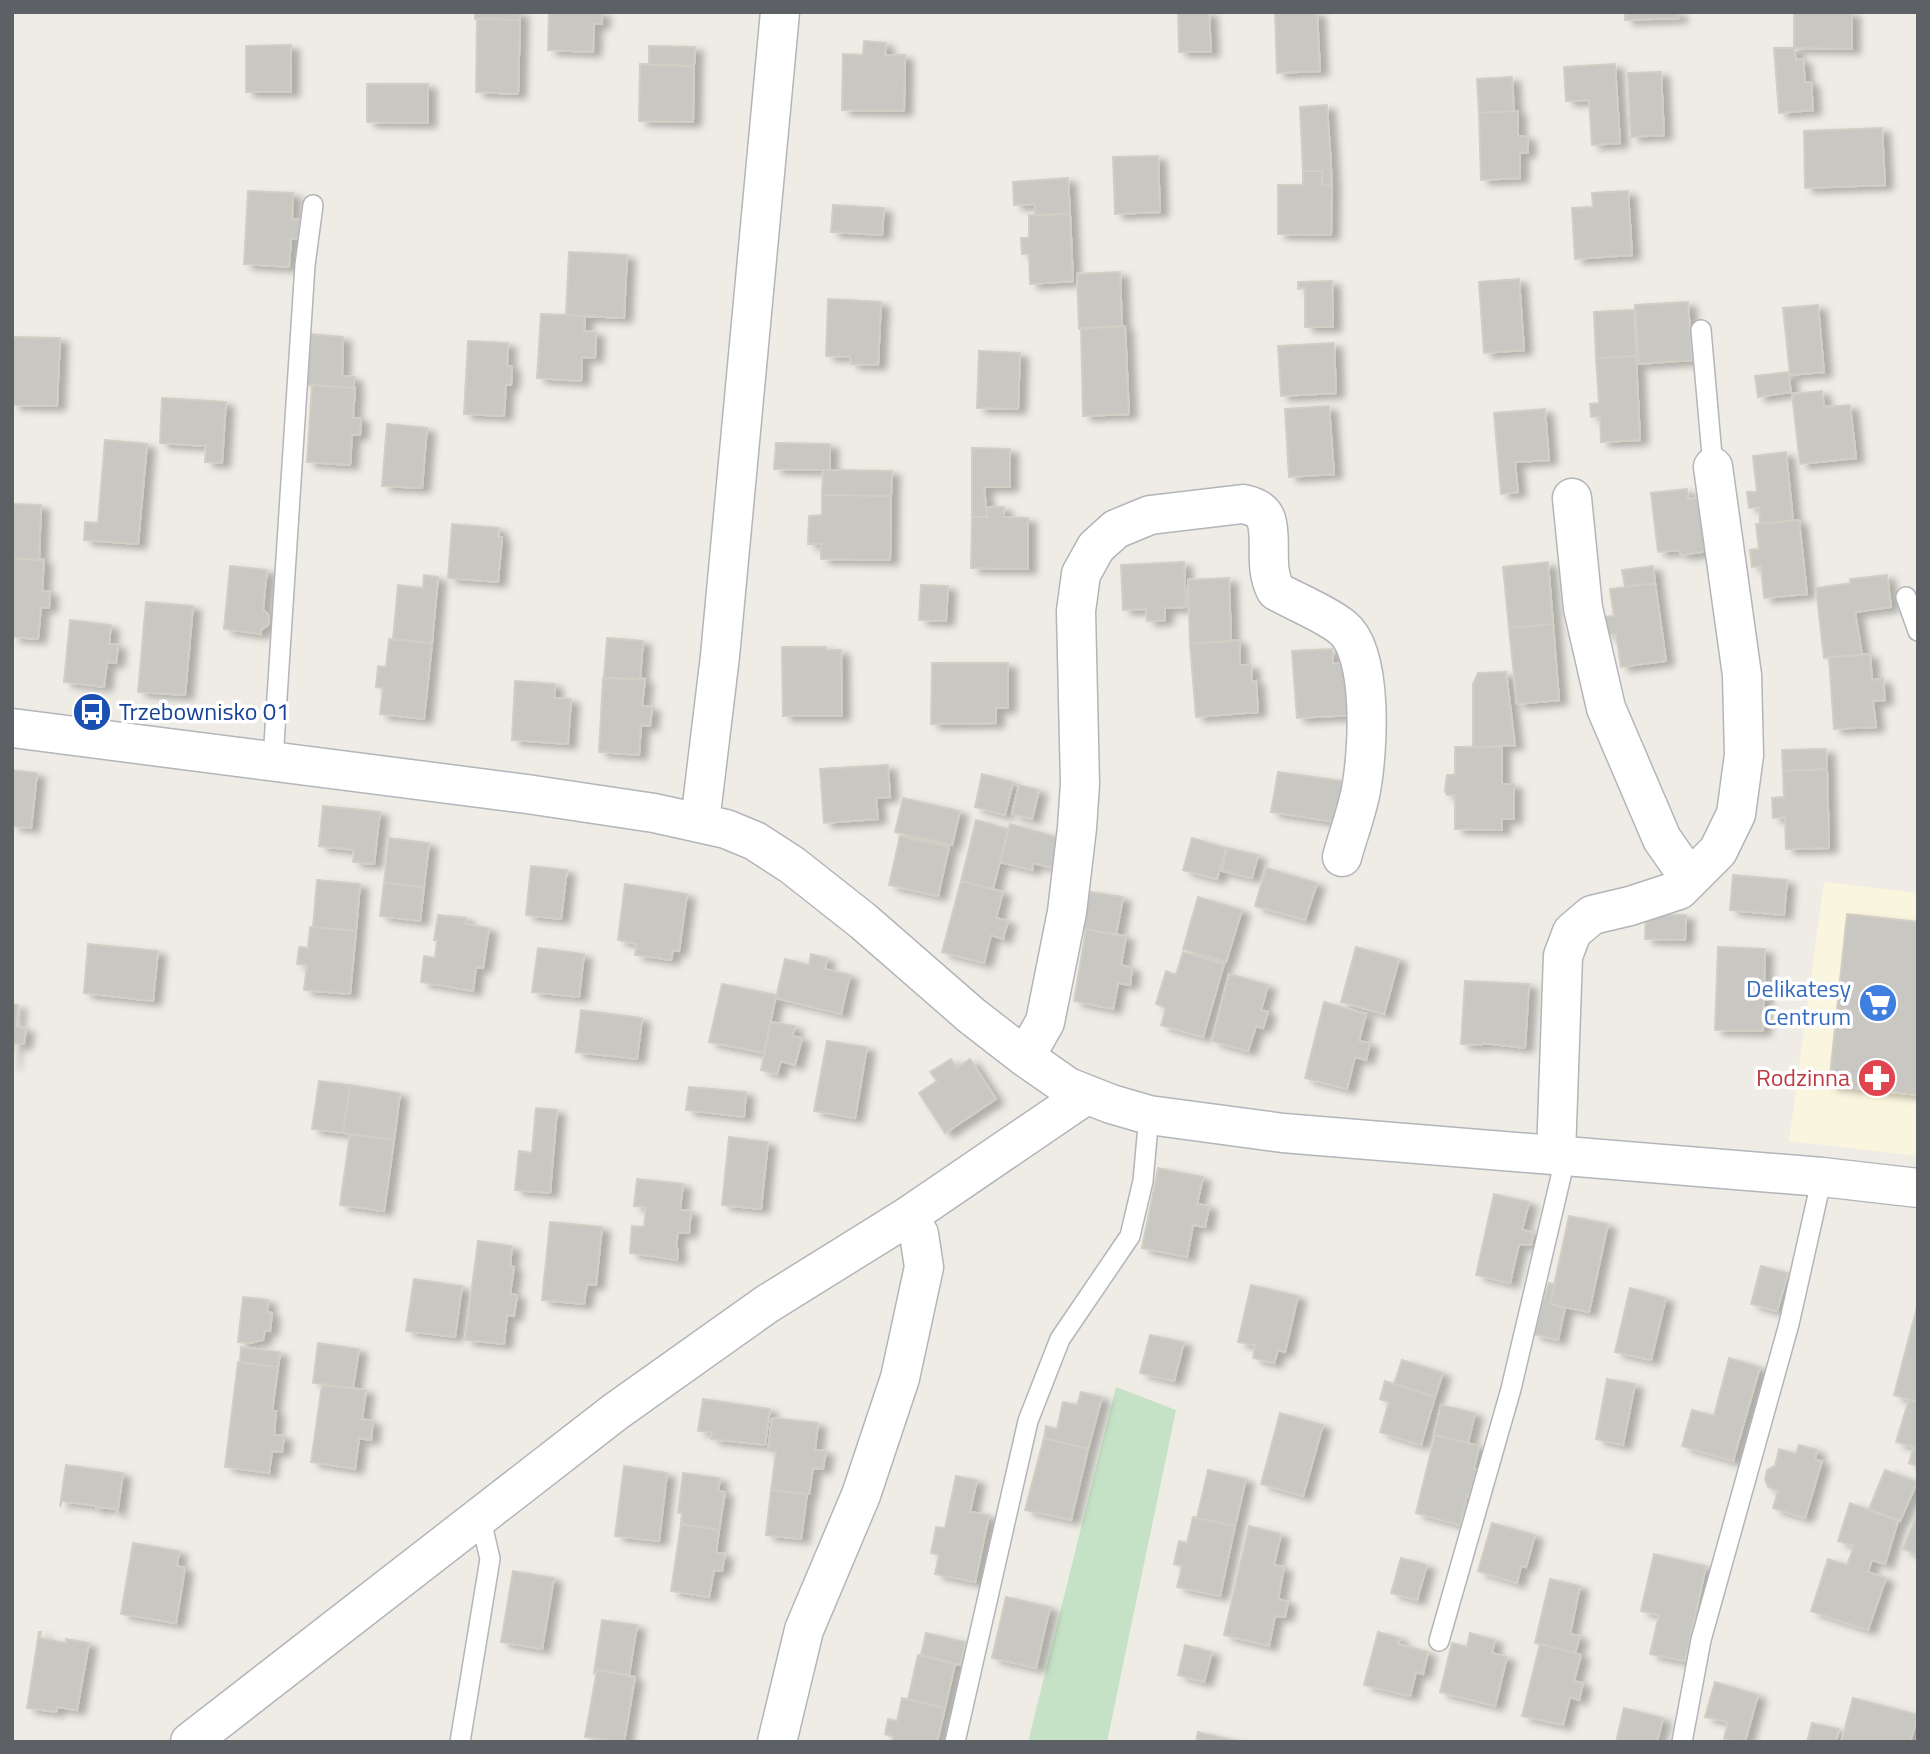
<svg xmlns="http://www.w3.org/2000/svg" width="1930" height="1754" font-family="'Titillium Web',sans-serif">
<defs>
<filter id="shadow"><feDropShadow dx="8" dy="4.5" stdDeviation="3.5" flood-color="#0004"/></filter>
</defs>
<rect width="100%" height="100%" fill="#eeece5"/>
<path fill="#faf5de" d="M1824,882L1918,893V1156L1789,1141Z"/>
<path fill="#c5e2c6" d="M1116,1387L1176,1410L1107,1742H1028Z"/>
<path fill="#c9c7c2" stroke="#d2cec4" stroke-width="2" filter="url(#shadow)" d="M475,12H520V20L475,19Z
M549,12H602V24H594L593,52L548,50Z
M1178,12H1209L1211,52H1179Z
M1275,12H1317L1320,71L1277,73Z
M1625,12H1679V18L1625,20Z
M1794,12H1852V49L1794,48Z
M477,19L520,20L518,94L476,92Z
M864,41L886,43L885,55H905L904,111L842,110L843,54L863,55Z
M291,45V92H246V46Z
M649,46L695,47L694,66L649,65Z
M1774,48H1794L1796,60L1803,59L1805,82H1811L1813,110L1779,113Z
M640,64L694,66L693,122L639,121Z
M1615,64L1620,143L1592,145L1589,100L1566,101L1564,67Z
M1661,72L1664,135L1631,137L1628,73Z
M1512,77L1514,111L1479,113L1477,79Z
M367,84H428V123L367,122Z
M1327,105L1330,150L1332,186L1322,185V171H1303L1300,107Z
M1514,111H1518V136H1527L1528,152L1520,153V178L1481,180L1479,113Z
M1882,128L1885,185L1805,188L1804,131Z
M1158,156L1160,212L1115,214L1113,157Z
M1303,171H1322V185L1332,186L1331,235L1278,234V185H1303Z
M1068,178L1070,214L1035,215V204L1014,205L1013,182Z
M248,191L293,193L292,219L300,220L299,239L291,238L289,267L244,264Z
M1628,191L1632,255L1575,259L1572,208L1593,207L1592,193Z
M833,205L884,208L882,235L831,232Z
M1070,214L1073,281L1030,284L1029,254H1022L1021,238H1029V215Z
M569,252L627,255L624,318L566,315Z
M1120,272L1122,326L1079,329L1077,274Z
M1519,279L1524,350L1484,353L1479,282Z
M1332,281L1333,327H1305V288L1298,289V282Z
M828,299L881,302L878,365L851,364L850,357L826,356Z
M1688,302L1692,360L1639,364L1635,305Z
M1818,305L1824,372L1790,375L1783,308Z
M1634,310L1636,356L1596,358L1594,312Z
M541,314L585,316L584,331L596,332L595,358L582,357L581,381L537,378Z
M1122,326H1125L1129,414L1083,416L1081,328Z
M310,334L343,337L342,376L354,377V388L307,385Z
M12,337L60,338L57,406L12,405Z
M468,341L508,343L507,366H512L511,385H506L504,416L464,414Z
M1334,343L1336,393L1281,396L1278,346Z
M979,351L1020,353L1018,409L977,408Z
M1636,356L1640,440L1601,442L1600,416L1591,417L1590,404L1599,403L1596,358Z
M1788,372L1791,392L1758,397L1755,376Z
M312,385L355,388L353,418H361L360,435H352L350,465L307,462Z
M1822,391L1824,407L1850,405L1856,458L1800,464L1792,394Z
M162,398L226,402L222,463L205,462L206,446L160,443Z
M1329,406L1334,474L1289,477L1285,409Z
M1545,409L1549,460L1515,462L1518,492L1501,494L1494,413Z
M387,424L427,428L422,488L382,486Z
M105,440L147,444L138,544L84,540L85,522L98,523Z
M776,443L830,444V470L774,469Z
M972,448L1010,449V487H984L987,517H972Z
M1786,452L1793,520L1760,524L1759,507L1749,508L1747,492H1757L1753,456Z
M823,470L892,471L891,496L822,495Z
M1687,489L1688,499L1711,496L1717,550L1681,555L1680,550L1658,552L1651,493Z
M822,495L891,496L890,560L821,559V544H808L809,516L822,515Z
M12,504L41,505L39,560L12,558Z
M987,507H1004V517L1028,518V569L971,568L972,517H987Z
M1799,520L1807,594L1764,598L1761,566L1752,567L1750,550L1759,549L1756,524Z
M452,524L499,528L498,537H502L498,582L448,578Z
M12,558L44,560L42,591L50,592L49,608L41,607L38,639L12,637Z
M1184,562L1186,607L1165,608V620L1147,621L1146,609L1123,610L1121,565Z
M1548,562L1553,624L1509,628L1503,567Z
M230,566L267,570L263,609L269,616L268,625L261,630V634L224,629Z
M1653,566L1655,583L1625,587L1622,570Z
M424,575L438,577L432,643L393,639L398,585L423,588Z
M1887,575L1891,607L1855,612L1862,655L1824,658L1816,588L1851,583L1850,579Z
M1229,578L1231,641L1190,644L1188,580Z
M1655,583L1666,661L1621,667L1616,634L1607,635L1604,617L1614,616L1610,589Z
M921,585L948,586L946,621L919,620Z
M146,602L193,606L185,695L138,692Z
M70,620L111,625L109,644L118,645L116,663L107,662L104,687L64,682Z
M1553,624L1559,700L1517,704L1509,628Z
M607,638L643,641L640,679L604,678Z
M389,639L432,643L424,719L380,714L383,688L376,687L378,666L386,667Z
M1239,640L1240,665H1251L1252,682L1256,681L1258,712L1196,717L1190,644Z
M782,647H826V650H841L842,716H783Z
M1332,649L1333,664L1349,662L1353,715L1297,718L1292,651Z
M1870,654L1872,680L1883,679L1885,700L1873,701L1876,727L1834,729L1829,657Z
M932,663H1008V708H996V723L931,724Z
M1506,672L1515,745L1473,747V684L1478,673Z
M603,678L645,679L642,706L652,707L650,726L641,725L639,755L599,752Z
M515,681L555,684L554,698L571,699L568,744L512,740Z
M1455,747H1502V784H1514V819H1502V830L1455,829V795H1447L1445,791L1447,775H1455Z
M1826,749L1827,769L1783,771L1782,750Z
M888,765L890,797L876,798L878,819L824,823L820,769Z
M1827,769L1829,848L1786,849L1785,817L1773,818L1772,798L1784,797L1783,771Z
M12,770L37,773L31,828L12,826Z
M1278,772L1343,781L1336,822L1271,812Z
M982,774L1013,782L1005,815L975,807Z
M1019,785L1039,790L1032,819L1012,814Z
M903,798L960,811L952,845L895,832Z
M323,806L380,812L374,864L353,862L354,850L319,846Z
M976,820L1008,829L993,889L961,881Z
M1010,824L1060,838L1053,868L1033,863L1032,870L1000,862Z
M900,836L949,847L938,896L889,885Z
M389,838L429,843L424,887L384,883Z
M1192,838L1226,848L1217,879L1183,870Z
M1227,848L1258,855L1252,878L1222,871Z
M531,866L567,870L561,919L526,915Z
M1266,868L1317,883L1305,920L1255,906Z
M1733,875L1787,880L1784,915L1730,910Z
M317,880L360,884L356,931L313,927Z
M961,881L1003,892L996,918L1008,921L1003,939L991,935L984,963L942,952Z
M384,883L424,887L420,921L380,916Z
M625,884L687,894L679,951L673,950L671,960L635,955L637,944L618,940Z
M1085,891L1123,897L1116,935L1079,928Z
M1198,897L1242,910L1226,962L1183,949Z
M1646,914L1686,915L1685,940L1645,939Z
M1847,914L1918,922V1095L1829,1085Z
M438,915L466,918L465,924L489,928L483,968L476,967L473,991L421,982L424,956L435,958L437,940H434Z
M310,927L356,931L350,994L304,990L307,965L297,964L299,947L308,948Z
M1086,929L1126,936L1121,965L1132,968L1130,985L1118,983L1113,1009L1074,1001Z
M88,944L158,951L153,1001L84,993Z
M1356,947L1399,959L1384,1014L1341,1002Z
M1718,947L1765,949L1763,1031L1715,1030Z
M538,948L584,954L579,997L532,992Z
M1183,952L1224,964L1203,1037L1161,1025L1166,1008L1156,1004L1166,971L1176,975Z
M811,954L827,958L825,969L850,975L841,1014L776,998L785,959L809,965Z
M1229,974L1268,985L1261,1010L1268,1012L1263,1028L1256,1026L1248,1051L1212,1041Z
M1465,981L1529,984L1525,1048L1483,1043L1482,1045L1461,1044Z
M722,984L776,995L764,1053L709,1042Z
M1324,1002L1366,1014L1359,1041L1370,1043L1366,1060L1355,1057L1347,1089L1305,1078Z
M12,1004L18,1005L16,1027L26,1028L24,1044H14L12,1066Z
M581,1010L642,1018L637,1059L576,1052Z
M771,1022L795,1026L792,1036L802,1038L795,1065L781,1061L777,1074L761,1070Z
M827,1041L867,1047L855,1118L814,1111Z
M951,1059L957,1068L970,1059L996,1099L945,1133L919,1093L937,1081L930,1072Z
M319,1081L350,1085L343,1133L312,1129Z
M350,1085L400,1093L394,1140L343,1133Z
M689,1087L746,1092L744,1117L686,1110Z
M536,1108L557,1110L550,1193L515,1190L519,1151L532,1153Z
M350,1134L394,1140L384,1211L340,1205Z
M729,1137L768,1142L761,1209L722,1205Z
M1158,1168L1203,1177L1197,1204L1209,1206L1205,1227L1193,1225L1187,1257L1142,1248Z
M637,1179L683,1184L680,1210L691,1211L689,1233L678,1232L676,1248L678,1249L677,1260L630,1253L632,1226L644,1227L646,1207L634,1206Z
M1494,1194L1529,1202L1522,1230L1531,1232L1533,1235L1531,1245L1519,1244L1510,1283L1476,1275Z
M1569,1216L1608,1224L1589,1312L1550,1304Z
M550,1222L602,1227L596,1285L587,1284L584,1304L542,1300Z
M478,1241L512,1246L510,1266L514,1267L510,1294L517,1295L514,1316L507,1315L504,1344L465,1340Z
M1761,1266L1788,1273L1777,1311L1751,1304Z
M414,1279L462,1286L455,1337L406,1331Z
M1549,1283L1555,1285L1550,1304L1565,1308L1558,1340L1533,1334Z
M1251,1285L1298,1296L1285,1352L1278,1350L1274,1363L1253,1358L1255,1345L1238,1342Z
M1630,1288L1666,1298L1651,1360L1615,1352Z
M243,1297L268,1300L267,1312L272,1313L270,1331L265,1330L263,1340L250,1343L238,1342Z
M1918,1303V1402L1894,1395Z
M1150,1335L1184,1342L1174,1381L1140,1373Z
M318,1343L359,1349L353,1388L313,1383Z
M241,1347L280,1352L278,1367L240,1362Z
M1729,1358L1760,1367L1733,1461L1682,1446L1692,1410L1714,1416Z
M1402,1360L1443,1373L1435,1397L1394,1384Z
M238,1362L278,1367L272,1411H276L274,1435L284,1436L282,1452L272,1451L269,1473L225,1467Z
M1607,1379L1635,1384L1623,1445L1596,1439Z
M1385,1381L1435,1397L1421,1445L1380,1432L1389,1402L1380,1399Z
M322,1385L366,1390L362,1419L373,1421L371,1440L359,1438L355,1469L311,1462Z
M1081,1392L1102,1397L1088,1449L1044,1438L1046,1426L1057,1429L1063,1402L1077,1405Z
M703,1399L770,1409L765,1445L711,1439L712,1432L698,1431Z
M1909,1399L1918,1402V1466L1909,1463L1914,1447L1896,1442Z
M1441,1405L1475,1413L1468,1443L1434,1435Z
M1280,1413L1323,1425L1303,1496L1261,1484Z
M772,1418L818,1423L815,1450L826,1451L823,1469L813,1468L809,1494L771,1490L776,1452L768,1451Z
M1435,1435L1479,1446L1474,1469L1482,1471L1476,1498L1467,1496L1460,1525L1416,1513Z
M1044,1438L1088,1449L1071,1520L1025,1510Z
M1799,1445L1817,1450L1815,1460L1822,1461L1805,1518L1773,1508L1778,1491L1768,1487L1765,1480L1767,1470L1775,1466L1779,1449L1796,1454Z
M66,1465L123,1473L117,1515L116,1509L99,1507L96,1512L97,1506L62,1501L60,1507Z
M624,1466L667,1473L659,1541L615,1536Z
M1208,1470L1246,1479L1235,1526L1197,1518Z
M1885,1470L1917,1482L1900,1521L1869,1509Z
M683,1473L720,1478L718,1491L725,1492L719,1530L681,1524L682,1513H678Z
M956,1476L977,1480L970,1512L989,1515L975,1582L935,1574L939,1555L931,1553L936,1527L945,1528Z
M771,1490L807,1494L801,1539L766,1535Z
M1850,1503L1898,1521L1885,1564L1872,1560L1868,1572L1886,1578L1868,1630L1811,1611L1828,1559L1847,1565L1854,1546L1838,1541Z
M1918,1512V1555L1903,1549Z
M1193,1517L1235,1526L1220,1596L1177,1587L1182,1566L1174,1564L1179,1541L1187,1543Z
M1492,1523L1535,1535L1526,1567L1521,1566L1517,1583L1478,1571Z
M681,1524L719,1530L716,1553L725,1554L722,1571L714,1570L709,1597L671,1591Z
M1249,1526L1281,1534L1274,1565L1284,1567L1278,1599L1288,1602L1285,1617L1275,1616L1269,1646L1224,1635Z
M133,1543L179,1551L177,1566L185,1568L176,1623L121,1614Z
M1654,1554L1706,1566L1685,1661L1650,1654L1659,1615L1641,1611Z
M1401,1558L1427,1565L1417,1600L1391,1593Z
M513,1571L554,1578L542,1649L501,1642Z
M1550,1579L1580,1586L1570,1634L1580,1636L1575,1653L1535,1643Z
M1006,1597L1050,1607L1036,1668L992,1658Z
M602,1620L637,1625L629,1675L597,1670L594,1673Z
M39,1632H41L40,1638L66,1643V1639L89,1643L77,1710L57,1707L56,1712L27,1708Z
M1378,1632L1400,1638L1398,1644L1428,1652L1423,1674L1416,1672L1410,1696L1364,1685Z
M926,1633L965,1642L960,1665L921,1655Z
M1470,1633L1495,1640L1492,1653L1507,1657L1495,1706L1440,1692L1452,1643L1467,1647Z
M1540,1644L1581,1655L1574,1681L1583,1683L1579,1700L1570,1697L1563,1725L1522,1716Z
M1185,1645L1212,1652L1204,1682L1178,1675Z
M918,1655L955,1664L945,1708L908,1699Z
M597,1670L635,1677L624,1742L585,1737Z
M1715,1682L1758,1695L1745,1742L1724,1739L1728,1722L1705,1717Z
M902,1698L945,1708L937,1742H892L893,1737L885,1734L888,1719L897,1721Z
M1853,1698L1918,1715L1910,1742H1841Z
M1624,1708L1663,1718L1657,1742H1616Z
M1812,1723L1839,1729L1836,1742H1807Z
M1198,1732L1241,1742H1196Z"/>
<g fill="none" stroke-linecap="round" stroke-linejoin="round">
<g stroke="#b2b5b9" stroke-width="22">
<path id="service" d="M1701,330L1713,467
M1906,597L1918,631
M271,761L274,744L305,265L313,205
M1439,1641L1511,1389L1566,1155
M460,1742L490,1559L484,1533L473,1522
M955,1742L1028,1421L1060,1339L1130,1236L1143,1181L1149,1115
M1682,1742L1701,1640L1789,1324L1822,1177"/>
</g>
<g stroke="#b2b5b9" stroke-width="41">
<path id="minor" d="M1572,498L1583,608L1606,708L1662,839L1690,879
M700,822L720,656L780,12
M1025,1057L1045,1022L1067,912L1077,828L1080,784L1076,611L1081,574L1096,547L1116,529L1150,515L1243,504C1252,506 1262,509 1266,519C1273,541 1263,567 1276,591C1294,601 1328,615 1343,628C1374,654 1368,752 1361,790C1357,812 1348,835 1342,857
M1556,1154L1563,956L1572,932L1592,915L1630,906L1679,890L1718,851L1736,814L1744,755L1742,675L1713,467
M777,1742L804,1630L861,1495L900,1378L924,1267L919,1234L907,1217"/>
</g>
<g stroke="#b2b5b9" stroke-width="41">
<path id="tertiary" d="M12,728L527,794L654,813L726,829L755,841L792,865L863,921L972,1016L1025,1057L1068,1087L1111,1104L1149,1115L1283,1133L1822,1177L1918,1188
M190,1742L615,1412L767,1304L907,1217L1086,1095"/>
</g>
<use href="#service" stroke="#fff" stroke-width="19"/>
<use href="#minor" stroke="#fff" stroke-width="38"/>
<use href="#tertiary" stroke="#fff" stroke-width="38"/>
</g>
<defs>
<g id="bus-disc" transform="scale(2.0125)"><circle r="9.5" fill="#1a4fb4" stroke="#fff"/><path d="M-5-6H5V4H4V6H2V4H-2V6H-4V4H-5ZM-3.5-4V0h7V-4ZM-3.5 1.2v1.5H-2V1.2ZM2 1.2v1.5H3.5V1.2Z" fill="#fff"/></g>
<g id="supermarket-disc" transform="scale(2.0125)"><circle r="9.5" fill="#3f7fe0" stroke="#fff"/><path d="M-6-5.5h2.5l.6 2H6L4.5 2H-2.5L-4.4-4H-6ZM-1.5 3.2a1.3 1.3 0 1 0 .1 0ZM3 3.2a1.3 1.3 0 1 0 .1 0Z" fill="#fff"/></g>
<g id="pharmacy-disc" transform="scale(2.0125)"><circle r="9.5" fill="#e0444e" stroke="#fff"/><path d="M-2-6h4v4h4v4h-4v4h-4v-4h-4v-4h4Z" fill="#fff"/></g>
</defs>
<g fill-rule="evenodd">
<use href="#bus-disc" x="92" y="712"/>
<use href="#supermarket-disc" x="1878" y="1003"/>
<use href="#pharmacy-disc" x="1877" y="1078"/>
</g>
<g text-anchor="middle" stroke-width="7" stroke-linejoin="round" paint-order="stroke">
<g font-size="24" fill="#164399" stroke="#fff" text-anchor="start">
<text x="119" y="720">Trzebownisko 01</text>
</g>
<g font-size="24" fill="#366cbe" stroke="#fff" text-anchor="end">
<text x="1851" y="997">Delikatesy<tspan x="1851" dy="28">Centrum</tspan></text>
</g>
<g font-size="24" fill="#be3a42" stroke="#fff" text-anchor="end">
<text x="1850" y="1086">Rodzinna</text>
</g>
</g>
<rect width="1930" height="1754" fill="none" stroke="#5d6064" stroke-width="28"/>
</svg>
